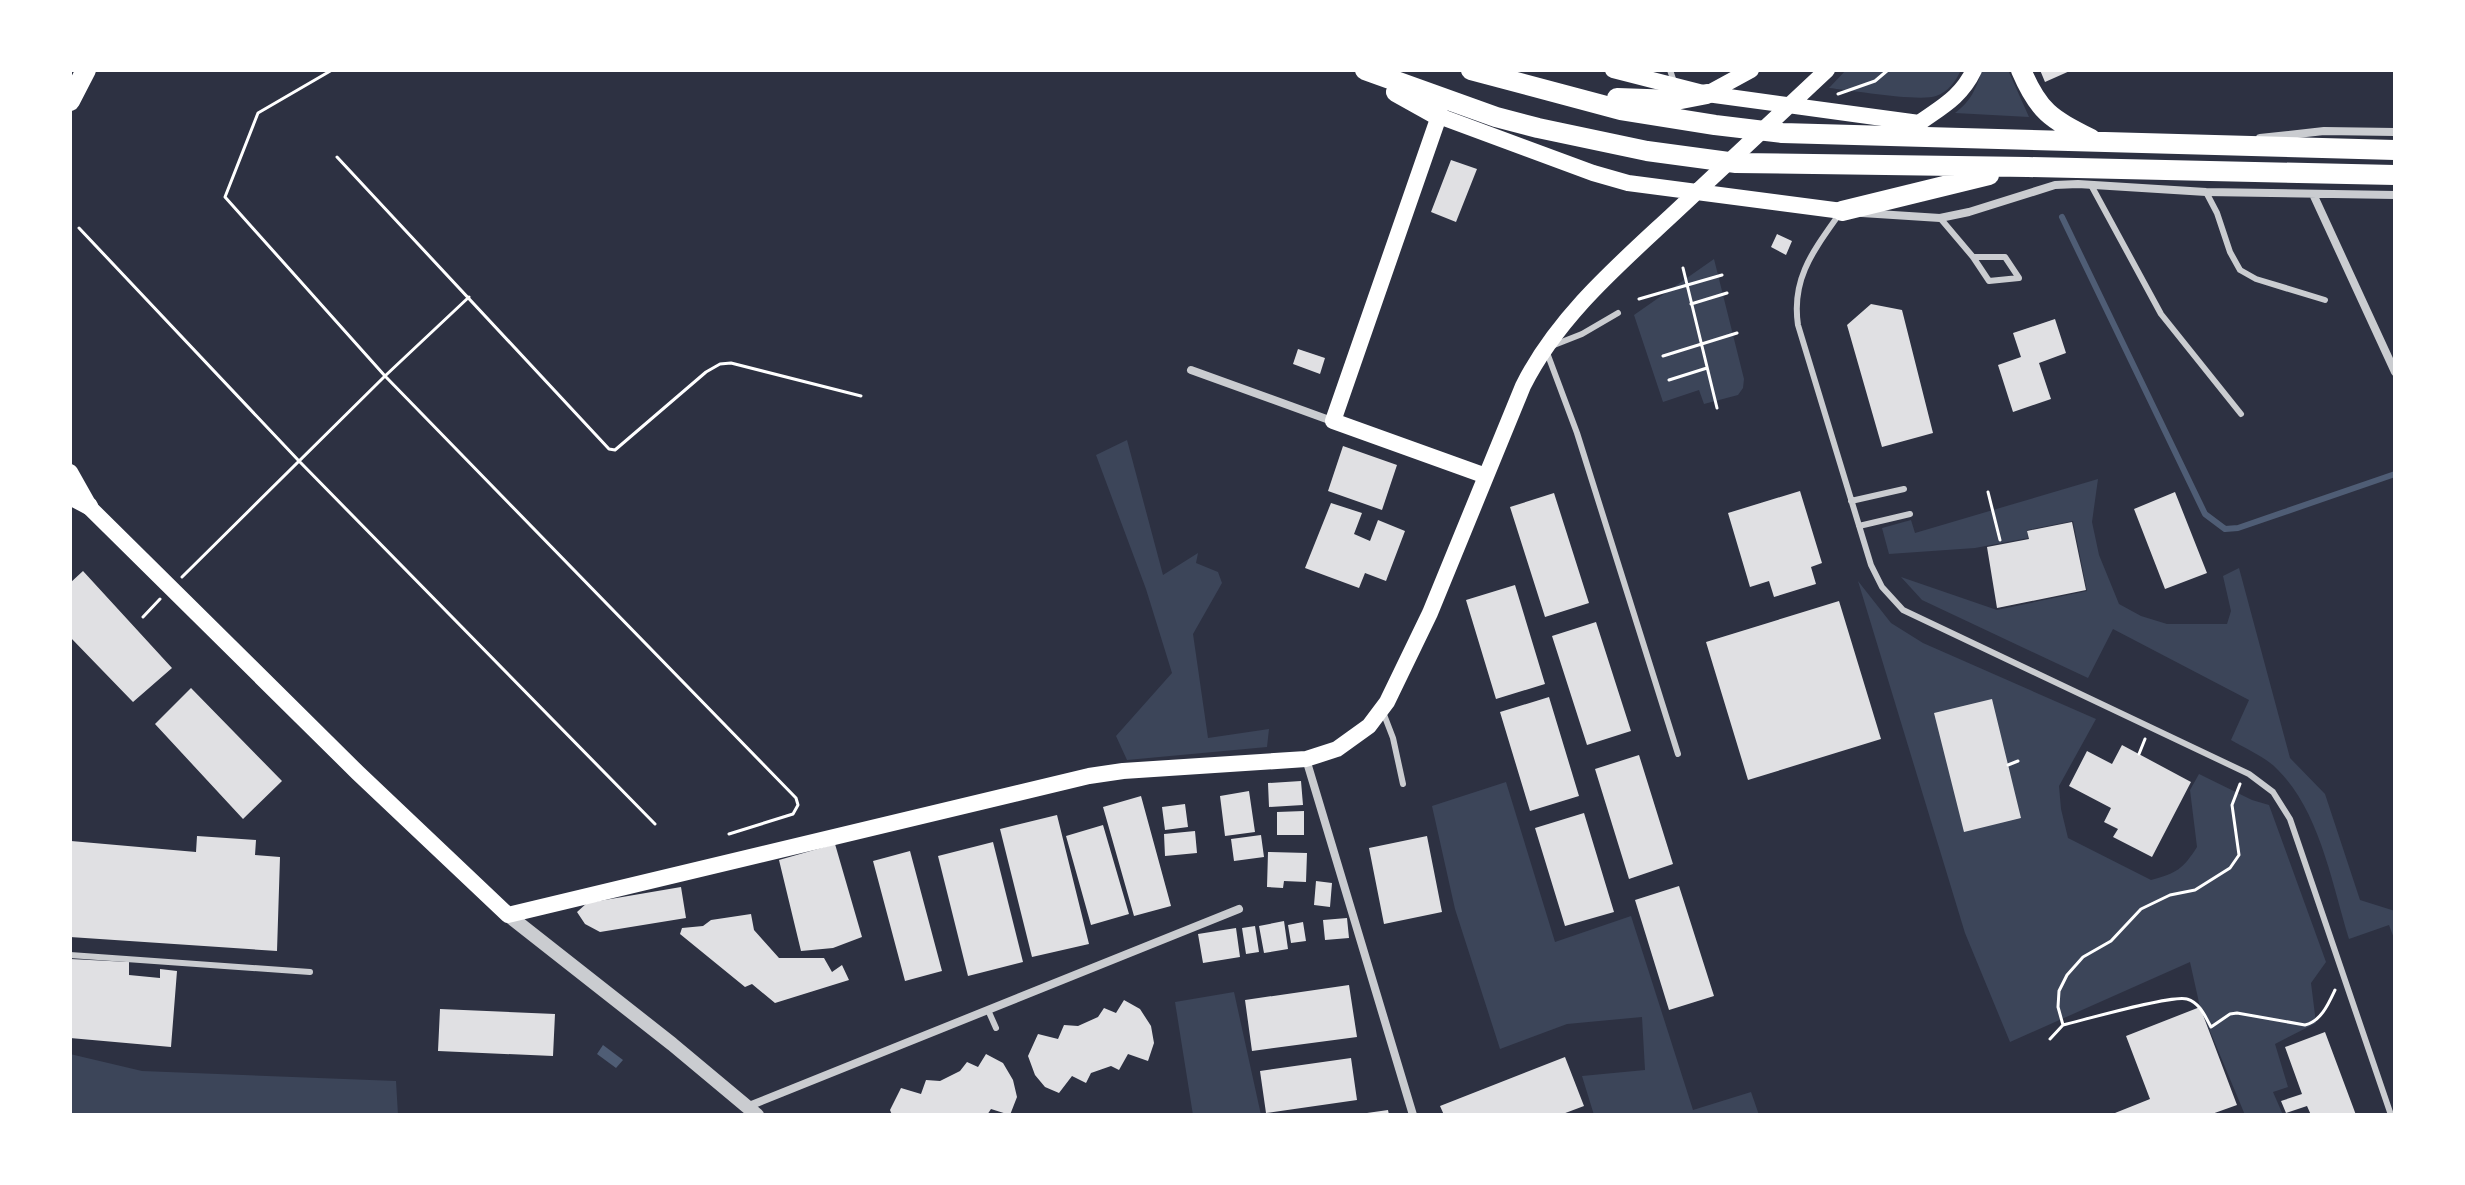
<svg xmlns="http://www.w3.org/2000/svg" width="2465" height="1185" font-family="'Varela Round',sans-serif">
<rect width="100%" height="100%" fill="#2d3142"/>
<path fill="#3c4559" d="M1846,70H1961C1956,81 1948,92 1936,96C1919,102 1850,90 1829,88Z
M1982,70H2008L2029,117L1955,113C1971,101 1976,89 1982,70Z
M1714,259L1744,379L1743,388L1738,395L1704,404L1699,390L1663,402L1634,315Z
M1127,440L1163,575L1198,553L1196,563L1218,572L1222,583L1193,634L1208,738L1269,729L1267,747L1127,760L1116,736L1172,673L1146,589L1096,455Z
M2098,479L2092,522L2099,555L2119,604L2141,616L2167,624H2227L2231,611L2223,576L2239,568L2290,758L2325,794L2360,900L2395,911V941L2389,925L2349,939C2332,884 2320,812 2278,770C2266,757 2246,749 2231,740L2249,700L2113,629L2088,678L1922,600L1901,577L1997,610L2087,591L2073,521L2027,530L2028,538L1975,548L1889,554L1882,528L1911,520L1915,533Z
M1858,581L1891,623L1923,643L2096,719L2059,786L2061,809L2068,838L2151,880C2177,873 2183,869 2197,847L2190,790L2199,774L2252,800L2269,805L2326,962L2311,983L2316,1023L2275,1044L2288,1087L2273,1092L2283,1115H2245L2200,1007L2190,962L2010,1042L1965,933Z
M1506,782L1555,942L1631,916L1693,1110L1751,1092L1759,1115H1594L1582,1076L1645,1070L1642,1017L1567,1024L1500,1049L1455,909L1432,806Z
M1234,992L1261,1115H1193L1175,1002Z
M70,1054L142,1071L396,1081L398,1115H70Z"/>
<path fill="#4f5d75" d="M603,1045L623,1060L616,1068L597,1054Z"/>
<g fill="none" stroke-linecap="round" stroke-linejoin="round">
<path stroke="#4f5d75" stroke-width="6" d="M2062,217L2205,514L2225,529L2238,528L2395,474"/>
</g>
<path fill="#e0e0e3" d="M2040,70H2072L2045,82Z
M1451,160L1477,169L1456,222L1431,212Z
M1777,234L1792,241L1786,255L1771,247Z
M1871,304L1902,310L1933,433L1882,447L1847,325Z
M2055,319L2066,353L2039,363L2051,399L2013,412L1998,365L2021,357L2013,333Z
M1298,349L1325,358L1320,374L1293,364Z
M1343,446L1397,465L1382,510L1328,491Z
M1800,491L1822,563L1811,567L1816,584L1774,597L1769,581L1750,587L1728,513Z
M2175,492L2207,573L2165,589L2134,509Z
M1554,493L1589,603L1545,617L1510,507Z
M1331,503L1362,513L1354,534L1370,541L1378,520L1405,531L1386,581L1365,573L1359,588L1305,568Z
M2072,522L2086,590L1997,608L1987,547L2029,539L2027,531Z
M83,571L172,668L133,702L70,637V583Z
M1515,585L1545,684L1496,699L1466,600Z
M1839,601L1881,739L1748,780L1706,642Z
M1596,622L1631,731L1587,745L1552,636Z
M191,688L282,781L243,819L155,724Z
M1549,697L1579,796L1530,811L1500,712Z
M1992,699L2021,818L1964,832L1934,713Z
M2122,745L2191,782L2152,857L2113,837L2118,829L2104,822L2111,808L2069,786L2087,751L2112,764Z
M1639,755L1673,864L1629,879L1595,769Z
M1301,781L1303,805L1269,807L1268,783Z
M1249,791L1255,832L1225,836L1220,796Z
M1141,796L1171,906L1134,916L1103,807Z
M1185,804L1188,827L1165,830L1162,807Z
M1304,811V835H1277V812Z
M1584,813L1614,912L1565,926L1535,828Z
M1057,815L1089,944L1032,957L1000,829Z
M1103,825L1129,914L1091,925L1066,836Z
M1195,831L1197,853L1165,856L1164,834Z
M1261,835L1264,857L1234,861L1231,839Z
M197,836L256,840L255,855L280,857L277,951L70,937L71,841L196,852Z
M1427,836L1442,912L1384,924L1369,848Z
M993,842L1023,962L968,976L938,856Z
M835,844L862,937L833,948L801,951L779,860Z
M910,851L942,971L905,981L873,861Z
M1268,852L1307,853L1306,882L1284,881L1283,888L1267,887Z
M1316,881L1332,883L1330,907L1314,905Z
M1679,886L1714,996L1669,1010L1635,900Z
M681,887L686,918L600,932L585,924L577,912L587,903Z
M751,914L754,930L779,958H824L832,972L842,965L849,980L775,1003L752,984L745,987L680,934L682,928L703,926L711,920Z
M1347,918L1349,938L1325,940L1323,920Z
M1284,921L1288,949L1264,953L1259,926Z
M1303,922L1306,941L1291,943L1288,925Z
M1255,926L1259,952L1246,954L1242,928Z
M1236,928L1240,957L1203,963L1198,934Z
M70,959L129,962V975L160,978V969L177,971L171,1047L70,1038Z
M1349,985L1357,1037L1252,1051L1245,1000Z
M1124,1000L1140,1009L1151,1026L1154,1043L1148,1061L1128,1054L1119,1070L1111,1066L1091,1073L1086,1083L1072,1076L1059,1093L1045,1087L1035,1075L1028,1056L1038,1034L1058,1039L1064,1025L1078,1026L1098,1017L1104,1008L1116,1013Z
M2200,1007L2237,1105L2209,1115H2110L2150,1099L2126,1036Z
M440,1009L555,1014L553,1056L438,1051Z
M2325,1032L2356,1115H2311L2307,1106L2286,1113L2281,1101L2302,1094L2285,1047Z
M986,1054L1003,1063L1013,1080L1017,1097L1010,1115L991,1109L987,1115H892L890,1110L901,1088L921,1094L926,1080L940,1081L960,1071L967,1062L978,1067Z
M1565,1057L1584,1106L1560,1115H1444L1440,1106Z
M1351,1058L1357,1100L1266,1113L1260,1071Z
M1388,1110L1389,1115H1367V1113Z"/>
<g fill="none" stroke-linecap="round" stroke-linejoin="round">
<path stroke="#fff" stroke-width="3" d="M332,70L258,113L225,197L385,376L796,798L798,805L793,814L729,834
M1838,94L1875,81L1888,70
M337,157L609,449L615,450L706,372L720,364L731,363L861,396
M79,228L299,461L655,824
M1683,268L1717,408
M1639,299L1722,275
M1691,304L1727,293
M1663,356L1737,333
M1669,380L1707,368
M1988,492L2000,540
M182,577L385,376L469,297
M143,617L160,599
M2139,754L2145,739
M2008,765L2018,761
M2063,1025C2084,1020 2173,994 2187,999C2200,1003 2205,1016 2211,1027L2230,1014L2237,1013L2305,1025C2321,1021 2328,1005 2335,990
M2050,1039L2063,1025L2058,1007L2059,991L2067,975L2083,957L2111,941L2141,909L2170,895L2195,890L2230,868L2239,855L2232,805L2240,784"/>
<path stroke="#caccd0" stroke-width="6" d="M1670,70L1674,82
M2091,185L2161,314L2241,414
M2206,192L2217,213L2230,252L2240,270L2256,279L2325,300
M1840,213C1814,250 1791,278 1798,325L1871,565L1882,587L1903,610L2249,774L2273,792L2290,819L2391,1115
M1940,218L1973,257L1989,281L2019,278L2005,257H1973
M1554,345L1582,334L1618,313
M1546,350L1577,433L1678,754
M1851,501L1904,489
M1859,526L1910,514
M1383,712L1393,738L1403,784
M70,955L310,972
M988,1010L996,1028"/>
<path stroke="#caccd0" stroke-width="8" d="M2260,138L2324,131L2395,132
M2313,194L2395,372
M1862,213L1940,218L1969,212L2055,185L2078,184L2206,192L2395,195
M1191,370L1332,421
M1306,759L1413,1115
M749,1106L1239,909"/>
<path stroke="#caccd0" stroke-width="14" d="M508,915L672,1044L757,1115"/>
<path stroke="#fff" stroke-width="16" d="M1613,70L1707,94L1919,123C1943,106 1961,97 1974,70
M1707,94L1751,70
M70,472L88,504
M1486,476L1333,421L1439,116L1593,173L1628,183L1842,211
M81,499L358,773L508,915L1089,776L1123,771L1306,759L1337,749L1369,726L1387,702L1430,613L1523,386C1557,318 1616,267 1671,216C1723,168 1775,119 1827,70"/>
<path stroke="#fff" stroke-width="18" d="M70,496L89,506"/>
<path stroke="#fff" stroke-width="20" d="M1365,70L1496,117L1538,128L1647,151L1736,163L2028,167L2395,175
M1471,70L1621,110L1715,125L1782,133L2395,150
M2021,70C2039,112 2050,118 2091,139
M1396,92L1439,116
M1617,98L1676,100L1707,94
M70,101L86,70
M1842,211L1989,175"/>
</g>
<rect width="2465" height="1185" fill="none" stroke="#ffffff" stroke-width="144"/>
</svg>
